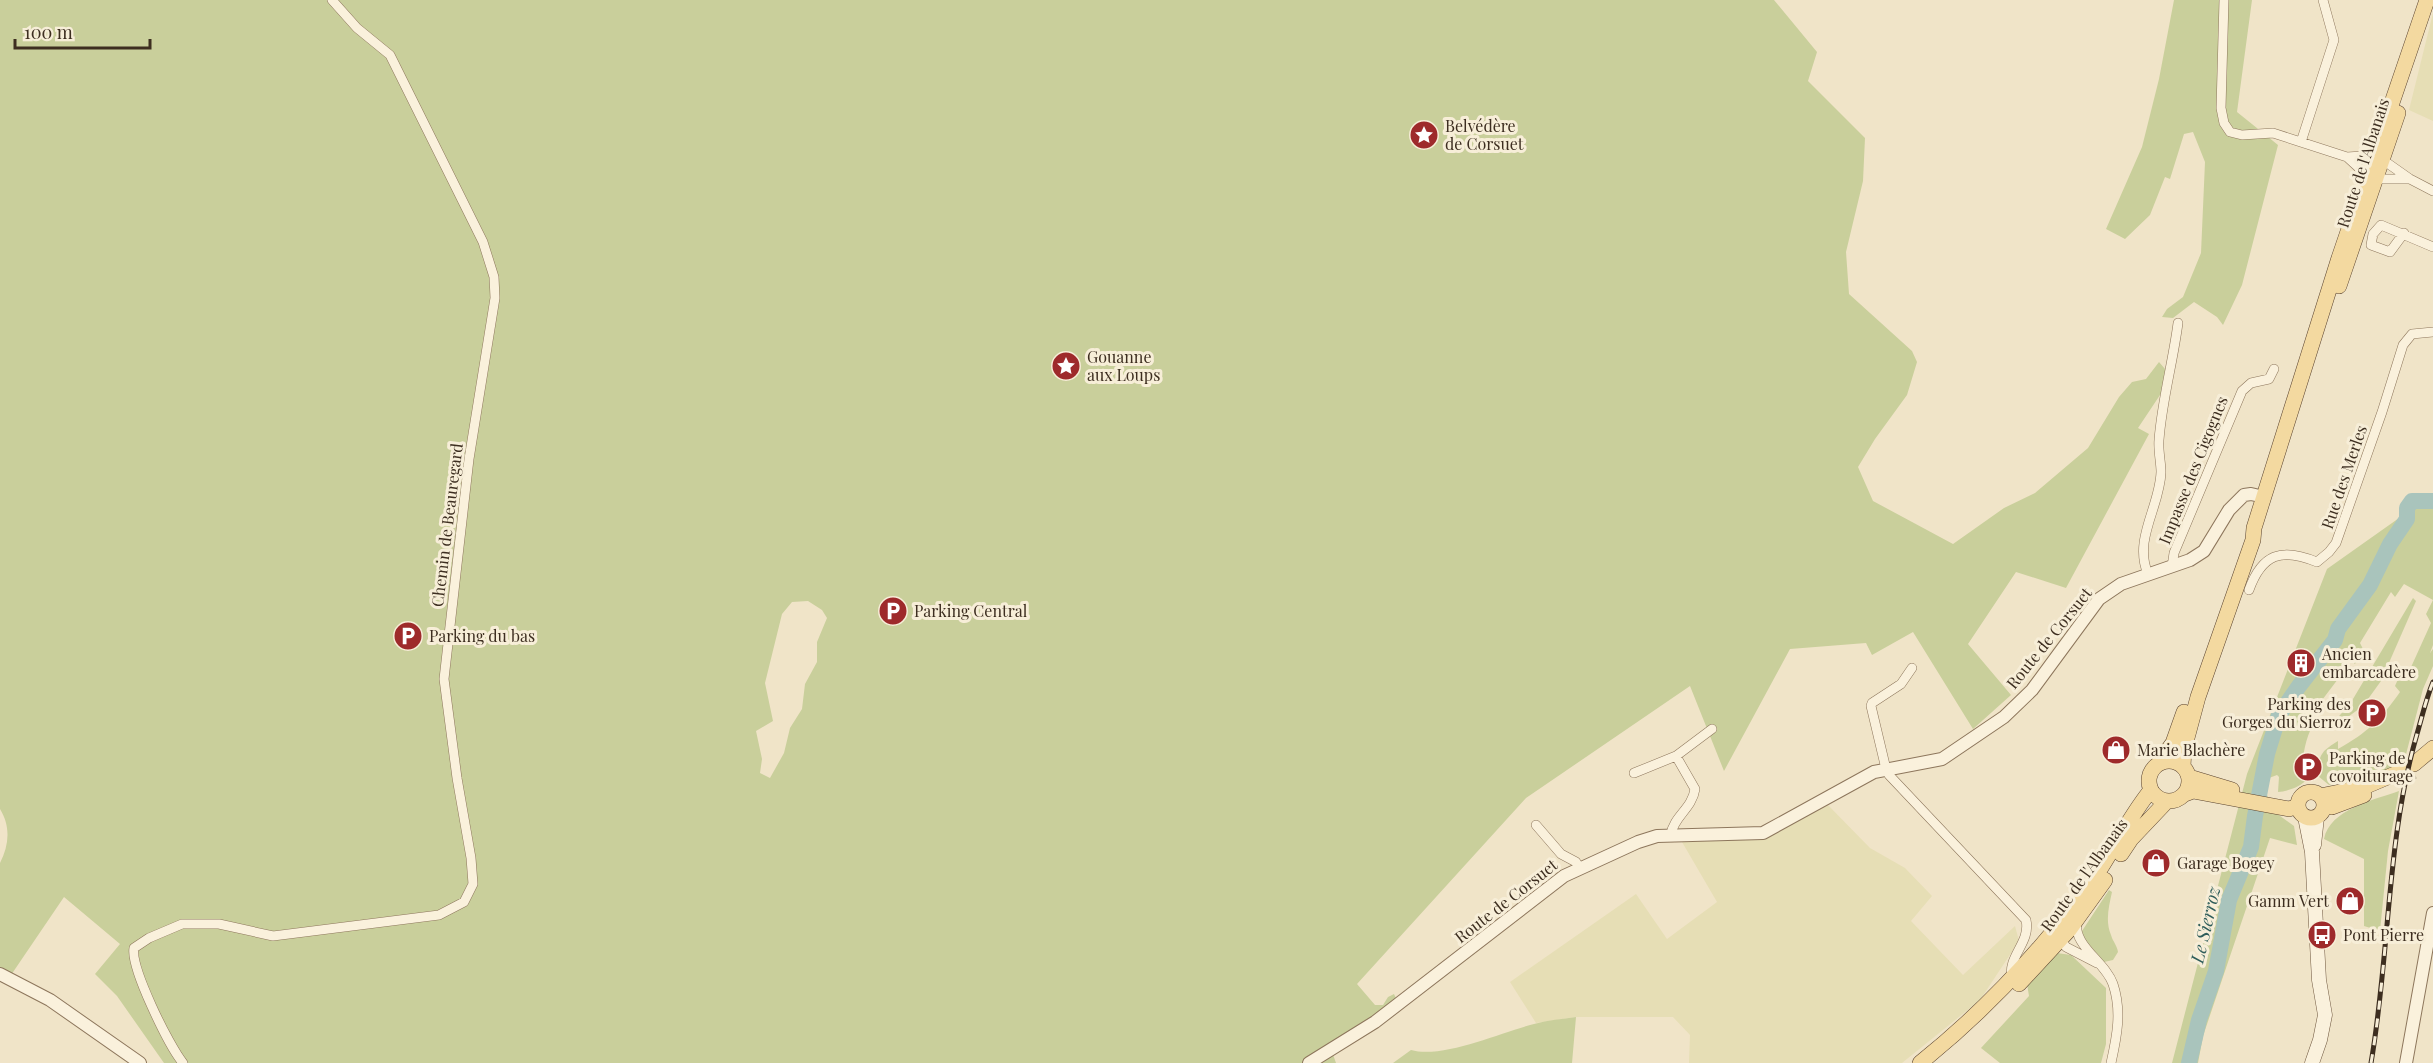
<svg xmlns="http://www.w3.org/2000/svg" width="2433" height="1063" font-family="'Playfair Display',serif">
<rect width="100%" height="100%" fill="#f0e4c8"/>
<path fill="#e6deb5" d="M2433,13V121L2409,110Z
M1826,803L1870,848L1905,868L1932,896L1911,921L1963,975L2015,926L2019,941L1980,1000L1902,1063H1689L1690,1035L1673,1017H1576L1536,1023L1510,982L1636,894L1667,939L1717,902L1682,842L1769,837Z"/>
<path fill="#c9cf9b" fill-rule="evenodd" d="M0,0H1774L1817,52L1808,81L1865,138L1863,181L1846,252L1849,294L1912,351L1917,362L1907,395L1875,439L1858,467L1873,501L1953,544L2004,508L2035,493L2088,448L2119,397L2132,382L2146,379L2159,362L2172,377L2138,428L2149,434L2066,588L2016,572L1968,644L2011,695L1973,729L1913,632L1872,655L1866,643L1790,649L1724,771L1690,686L1526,798L1357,984L1375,1005H1383L1388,997L1394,994L1398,1003L1330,1046L1336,1063H164L117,996L95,974L120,944L64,897L9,978L0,975V863C9,845 11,827 0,809ZM808,601L822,610L827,618L817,642V662L805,684L802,709L790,728L784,753L770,778L760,773L762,759L756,731L773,721L765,683L782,614L792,602Z
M2174,0H2252L2237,112L2278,145L2242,285L2223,325L2217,317L2194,302L2173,318L2162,317L2167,309L2183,297L2201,253L2205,162L2193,132L2184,134L2170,179L2165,177L2150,215L2125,239L2106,229L2142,147L2159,79Z
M2433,494V645L2430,653L2433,649V666L2423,689L2404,762L2382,772L2329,785L2318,776C2319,755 2320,752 2338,741V749C2367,733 2381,719 2400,692L2395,686L2402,670L2407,676L2431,623L2426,614L2433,600L2404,584L2395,597L2391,592L2360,643L2363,649L2355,664L2350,659L2338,679L2310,716L2314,723C2306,736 2298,766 2307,779C2301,787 2288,791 2278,792L2279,777L2277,775L2269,778L2265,791L2276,813L2294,826L2297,845L2270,838L2203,1036L2198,1063H2172L2247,774L2327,569Z
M2413,598L2416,601L2381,681L2363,706L2334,727L2330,726L2350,704Z
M2399,791L2388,851L2380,931L2364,926V859L2324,839C2330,809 2374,800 2399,791Z
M2109,890L2112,892C2109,906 2105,921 2111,935C2113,942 2117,945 2118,952L2113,960L2104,962L2085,940L2082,931Z
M2057,953L2071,955L2106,988V1044L2101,1063H2000L1981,1048L2029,996L2027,984Z
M1576,1017L1572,1063H1393L1411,1050C1443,1059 1501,1032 1534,1024C1548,1020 1562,1019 1576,1017Z"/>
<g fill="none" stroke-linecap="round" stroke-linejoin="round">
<path stroke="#a9c4bc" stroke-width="16" d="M2189,1063L2199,1020L2216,971L2229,900L2251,847L2255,816L2267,754L2279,715L2299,686L2335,640L2338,629L2370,585L2390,544L2407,519V508L2412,501H2433"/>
<path stroke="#ccc0a6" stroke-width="15" stroke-dasharray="15 8" stroke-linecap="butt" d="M2402,779L2413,772"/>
<g stroke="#8d765c" stroke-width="10">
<path id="minor" d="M2224,0L2221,108L2224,123L2230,132L2242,135L2273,133L2347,157L2362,156L2372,159
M2301,142L2334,40L2323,0
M2347,157L2359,168L2368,171L2371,169
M2383,160L2410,179L2433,191
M2377,179H2410
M2404,233L2390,252L2371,245L2373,234L2381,225L2433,247
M2172,567L2174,553L2242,391L2251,383L2269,379L2274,369
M2148,574C2133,539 2160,507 2161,472C2161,462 2158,451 2159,440C2162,400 2173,362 2178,323
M2249,590C2262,554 2281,547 2317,562L2329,552L2336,543L2382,412L2403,345L2412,334L2433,332
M1886,769L1871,706L1872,703L1901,684L1912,668
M1634,773L1676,756L1712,729
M1889,775L2026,920C2031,943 2007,956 2012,978
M1536,825L1561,854L1576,862L1579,867
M1671,834C1674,816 1692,809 1695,789L1676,756
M2077,920C2072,946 2105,961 2113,984C2122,1011 2117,1036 2111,1063
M2058,935L2066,947L2097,963
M183,1063C169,1046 130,967 134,948L149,938L182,924H219L273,936L439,915L464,902L473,884L471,858L457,778L444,679L469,459L495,298L494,277L483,242L390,55L357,28L332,0"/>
</g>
<g stroke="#8d765c" stroke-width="14">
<path id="tertiary" d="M0,974L50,1000L140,1063
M1309,1063L1375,1022L1564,876L1638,842L1657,836L1763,833L1874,772L1942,759L2004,717L2032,690L2099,599L2121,584L2190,560L2204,551L2229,510L2244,495L2251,494L2264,497
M2406,1063L2433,913"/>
</g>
<g stroke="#6f573f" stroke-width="15">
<path id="secondary" d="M2305,817L2312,852L2319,980L2325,1015L2320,1040L2312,1063
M2314,845L2317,817"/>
</g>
<g stroke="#5b4430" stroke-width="16">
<path id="primary" d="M2339,286L2398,113
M2149 781a20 20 0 1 1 40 0a20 20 0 1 1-40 0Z
M2158,764L2173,743L2184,712
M2414,764L2433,748
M2183,766L2184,749L2198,697L2253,540L2254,528L2339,258L2427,0
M2189,777L2232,790
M2298 805a13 13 0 1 1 26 0a13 13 0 1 1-26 0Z
M2185,794L2193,791L2289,809L2298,806
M2320,796L2364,787L2402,771
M2325,805L2332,807L2364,795
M2121,854L2131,839L2167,801
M2019,984L2069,930L2105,880
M1920,1063C1985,1011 2042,950 2091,883C2112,853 2128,818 2151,790"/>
</g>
<use href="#minor" stroke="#faf1dc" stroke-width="9"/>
<use href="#tertiary" stroke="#faf1dc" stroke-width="12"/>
<use href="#secondary" stroke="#faf1dc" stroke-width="14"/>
<use href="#primary" stroke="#f3d9a0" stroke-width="15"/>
<g stroke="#3d2e20" stroke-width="5">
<path id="rail" d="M2371,1063C2390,954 2386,841 2417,734C2422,717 2426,699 2433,682"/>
</g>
<use href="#rail" stroke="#f7eed8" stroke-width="3" stroke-dasharray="9" stroke-linecap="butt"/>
</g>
<defs>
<g id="sight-disc" transform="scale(1.5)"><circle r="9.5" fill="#9e2a2b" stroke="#f7eed8"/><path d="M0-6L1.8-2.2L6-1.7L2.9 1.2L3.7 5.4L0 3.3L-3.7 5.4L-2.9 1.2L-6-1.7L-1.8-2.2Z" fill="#fff"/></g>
<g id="parking-disc" transform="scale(1.5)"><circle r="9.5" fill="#9e2a2b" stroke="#f7eed8"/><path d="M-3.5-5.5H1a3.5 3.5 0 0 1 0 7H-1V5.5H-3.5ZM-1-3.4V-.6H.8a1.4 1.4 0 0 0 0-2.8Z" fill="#fff"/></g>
<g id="building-disc" transform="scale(1.5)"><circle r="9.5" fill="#9e2a2b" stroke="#f7eed8"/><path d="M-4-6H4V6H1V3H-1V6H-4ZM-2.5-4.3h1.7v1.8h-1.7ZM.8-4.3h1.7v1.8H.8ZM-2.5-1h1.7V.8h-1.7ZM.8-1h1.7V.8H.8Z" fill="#fff"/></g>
<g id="shop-disc" transform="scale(1.5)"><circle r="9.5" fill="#9e2a2b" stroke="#f7eed8"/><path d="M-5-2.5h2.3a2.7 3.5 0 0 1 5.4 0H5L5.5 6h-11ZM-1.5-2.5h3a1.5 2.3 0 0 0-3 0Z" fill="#fff"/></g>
<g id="bus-disc" transform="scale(1.5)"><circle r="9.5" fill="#9e2a2b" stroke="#f7eed8"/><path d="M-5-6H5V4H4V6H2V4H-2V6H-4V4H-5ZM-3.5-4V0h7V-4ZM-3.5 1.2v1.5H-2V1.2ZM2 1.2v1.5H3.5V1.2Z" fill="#fff"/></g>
</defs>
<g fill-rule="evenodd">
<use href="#sight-disc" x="1424" y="135"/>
<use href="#sight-disc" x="1066" y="366"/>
<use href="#parking-disc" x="893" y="611"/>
<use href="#parking-disc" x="408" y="636"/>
<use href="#building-disc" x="2301" y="663"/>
<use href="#parking-disc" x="2372" y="713"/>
<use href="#shop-disc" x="2116" y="750"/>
<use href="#parking-disc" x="2308" y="767"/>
<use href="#shop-disc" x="2156" y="863"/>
<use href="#shop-disc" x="2350" y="901"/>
<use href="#bus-disc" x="2322" y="935"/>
</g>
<g text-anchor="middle" stroke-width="6" stroke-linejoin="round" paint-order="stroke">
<g font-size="16" fill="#3d2e20" stroke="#f7eed8" text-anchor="start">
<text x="1445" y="132">Belvédère<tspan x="1445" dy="18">de Corsuet</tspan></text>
<text x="1087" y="363">Gouanne<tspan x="1087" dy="18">aux Loups</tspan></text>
<text x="914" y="617">Parking Central</text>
<text x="429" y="642">Parking du bas</text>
<text x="2322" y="660">Ancien<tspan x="2322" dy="18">embarcadère</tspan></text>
<text x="2351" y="710" text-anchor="end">Parking des<tspan x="2351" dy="18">Gorges du Sierroz</tspan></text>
<text x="2137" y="756">Marie Blachère</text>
<text x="2329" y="764">Parking de<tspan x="2329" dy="18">covoiturage</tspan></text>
<text x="2177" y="869">Garage Bogey</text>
<text x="2329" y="907" text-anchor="end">Gamm Vert</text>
<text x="2343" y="941">Pont Pierre</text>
</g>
<g font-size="16" fill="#3d2e20" stroke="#f7eed8">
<text transform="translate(2363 163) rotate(-72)" y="6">Route de l'Albanais</text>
<text transform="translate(2193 470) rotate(-68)" y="6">Impasse des Cigognes</text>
<text transform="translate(2344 477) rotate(-71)" y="6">Rue des Merles</text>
<text transform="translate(447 525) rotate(-83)" y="6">Chemin de Beauregard</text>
<text transform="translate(2049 638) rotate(-51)" y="6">Route de Corsuet</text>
<text transform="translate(2084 875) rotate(-54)" y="6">Route de l'Albanais</text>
<text transform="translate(1506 901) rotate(-38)" y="6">Route de Corsuet</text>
</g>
<g font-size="18" font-style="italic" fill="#2f5d5a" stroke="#f7eed8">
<text transform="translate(2206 925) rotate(-77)" y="6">Le Sierroz</text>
</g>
</g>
<path d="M15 39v9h135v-9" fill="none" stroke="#3d2e20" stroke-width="3"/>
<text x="24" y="39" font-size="18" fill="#3d2e20" stroke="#f7eed8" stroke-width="4.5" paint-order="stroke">100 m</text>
</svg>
